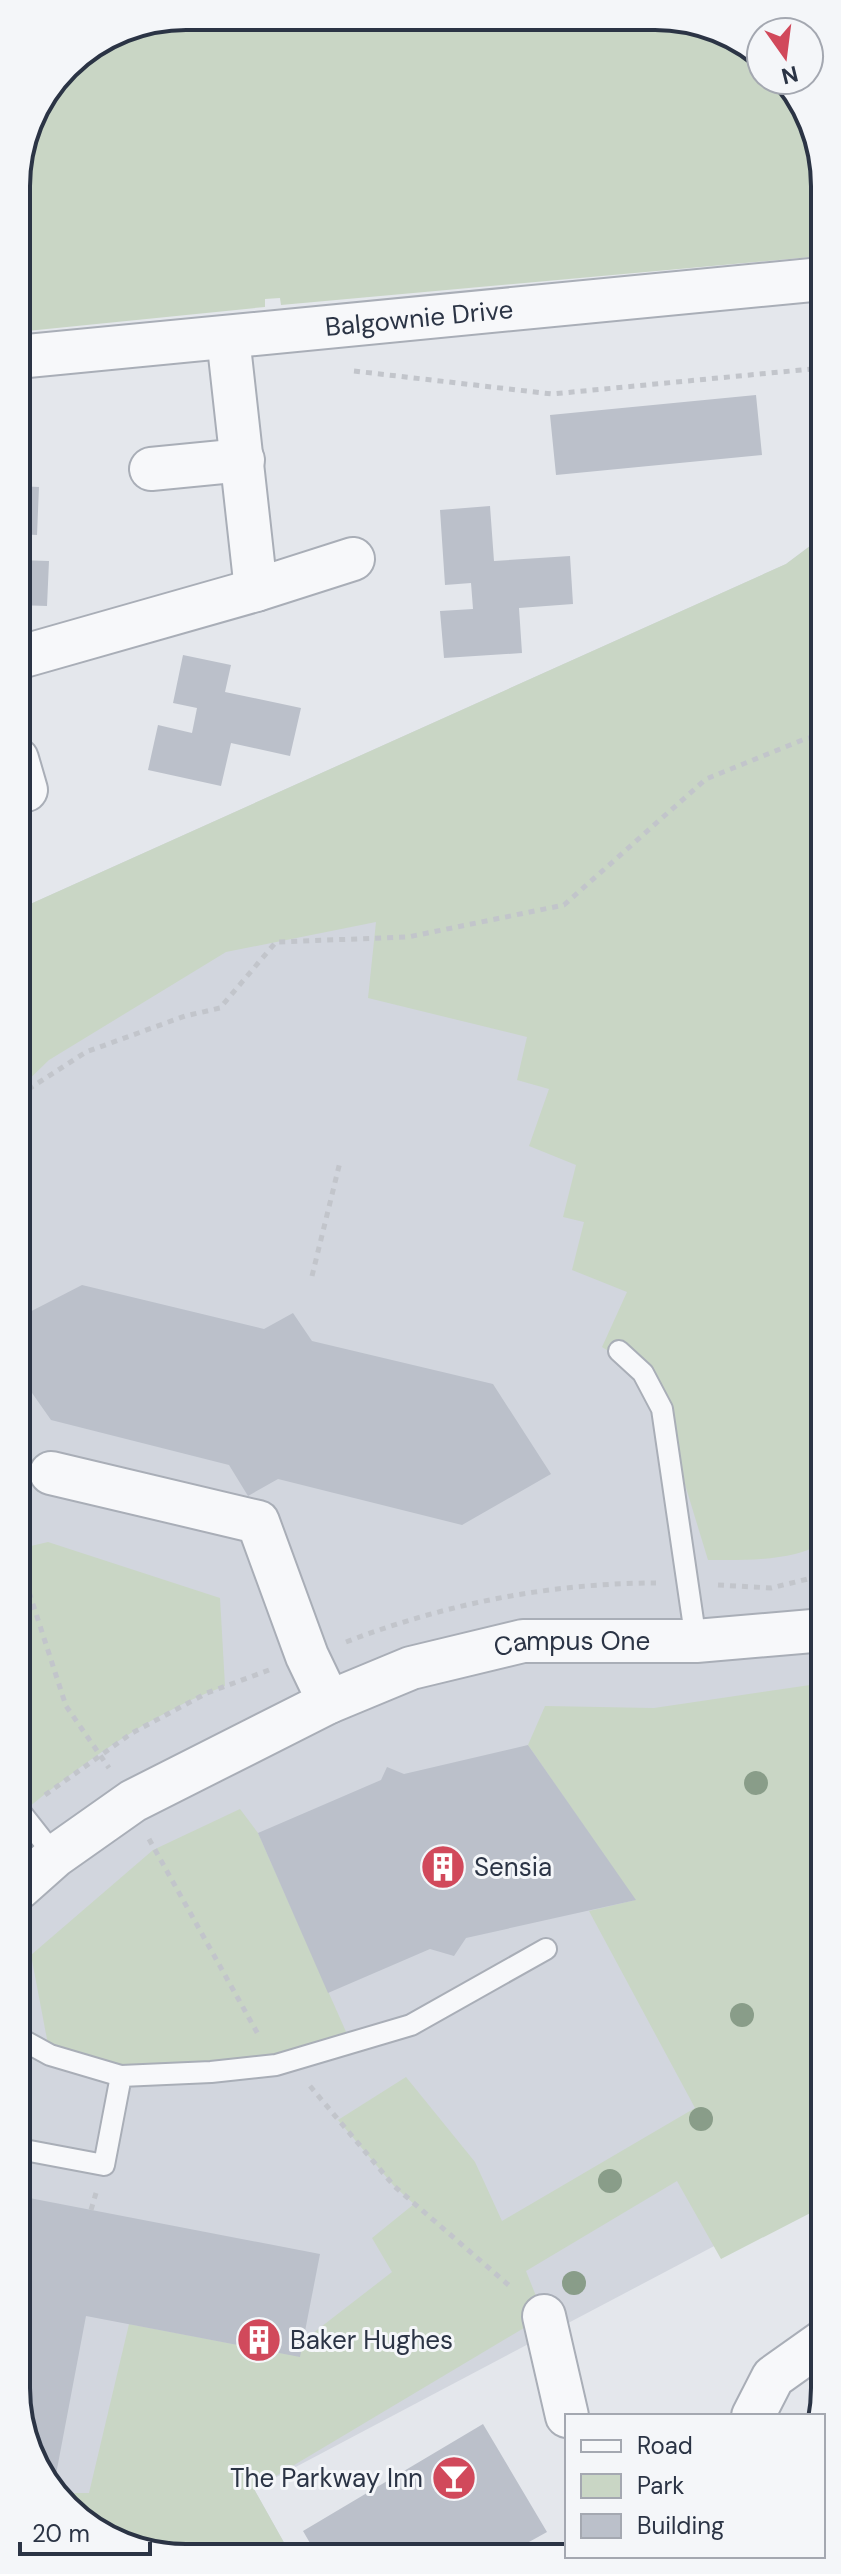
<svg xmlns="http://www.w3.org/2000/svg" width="841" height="2574" font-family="'DM Sans',sans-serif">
<rect width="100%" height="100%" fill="#e4e7ec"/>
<path fill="#d2d6de" d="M822,537L824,2188L254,2489L291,2555H153L66,2508L19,2421L17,910L786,564Z"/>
<path fill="#c9d6c5" d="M186,16L688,19L761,58V80H783L822,153V256L281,305L280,298L265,299V307L17,332L16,175L34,111L74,59L121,29Z
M822,537L824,1542C793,1562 743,1560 708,1560L662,1409L643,1373L602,1347L627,1292L572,1270L584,1222L563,1217L576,1165L529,1146L549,1089L517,1080L527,1037L368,998L376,922L226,952L49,1060L18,1090L17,910L786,564Z
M48,1542L220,1598L225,1686C149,1714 80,1765 18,1816V1549Z
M824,1683V2206L721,2259L677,2181L526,2271L544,2316L254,2489L291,2555H153L66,2508L58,2493H89L129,2324L286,2354L392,2272L372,2238L414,2204L394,2186L338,2120L406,2077L475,2162L502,2221L695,2108L589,1911L635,1900L528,1745L545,1706L654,1708Z
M240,1809L258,1833L351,2043L289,2060L121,2076L50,2055L31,1955L153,1850Z"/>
<path fill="#bbc0ca" d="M756,395L762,455L556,475L550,415Z
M17,486L39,487L37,535L17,534Z
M490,506L494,561L570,556L573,604L519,608L522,653L444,658L440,611L473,609L471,583L445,585L440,510Z
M17,560L49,561L47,606L17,605Z
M183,655L231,665L225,692L301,708L290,756L231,743L221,786L148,770L158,725L192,733L197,708L173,703Z
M82,1285L264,1329L293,1313L312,1341L493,1384L551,1474L462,1525L278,1479L248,1496L229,1465L51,1420L18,1373V1318Z
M528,1745L636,1900L466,1938L454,1956L430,1949L328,1993L258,1833L381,1780L387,1767L404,1774Z
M19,2196L320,2254L300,2357L86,2316L54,2485L19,2421Z
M483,2424L547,2532L529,2542L536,2555H317L303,2531Z"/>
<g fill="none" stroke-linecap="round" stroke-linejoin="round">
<g stroke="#a9aeb7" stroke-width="24">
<path id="lane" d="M619,1351L643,1373L662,1409L696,1641
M18,1809L55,1856
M19,2038L50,2055L121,2076L211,2072L276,2065L411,2025L546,1949
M19,2149L104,2165L121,2076"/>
</g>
<g stroke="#a9aeb7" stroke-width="46">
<g id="street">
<path d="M228,337L256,590"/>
<path id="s1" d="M17,357L822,279"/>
<path d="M151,469L243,460"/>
<path d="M17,658L256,590L353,559"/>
<path d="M17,759L26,790"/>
<path d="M51,1473L258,1522L307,1656L329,1702"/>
<path id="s2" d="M19,1888L55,1856L133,1801L329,1702L411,1668L523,1641H696L824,1630"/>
<path d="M544,2316L567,2416"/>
<path d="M753,2416L773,2377L825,2340"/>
</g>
</g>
<path stroke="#c2c5cb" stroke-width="5" stroke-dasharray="6 6" stroke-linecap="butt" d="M354,371L552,394L822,368
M18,1096L86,1052L185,1016L220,1008L276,942L408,937L564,905L706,779L805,739L823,735
M312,1276L340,1162
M18,1558L66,1706L109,1768
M718,1585L771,1588L824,1575
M346,1642C445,1604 550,1583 656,1583
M45,1795L132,1733L207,1693L269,1670
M149,1839L259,2036
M310,2086L394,2186L512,2288
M91,2210L96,2193"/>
<use href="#lane" stroke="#f7f8fa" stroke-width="20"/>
<use href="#street" stroke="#f7f8fa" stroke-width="42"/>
</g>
<g fill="#899d89">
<circle cx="756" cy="1783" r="12"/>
<circle cx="742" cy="2015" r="12"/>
<circle cx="701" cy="2119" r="12"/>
<circle cx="610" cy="2181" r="12"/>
<circle cx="574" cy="2283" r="12"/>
</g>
<defs>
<g id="building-disc" transform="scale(2.3)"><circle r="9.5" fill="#d1495b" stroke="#f4f6f9"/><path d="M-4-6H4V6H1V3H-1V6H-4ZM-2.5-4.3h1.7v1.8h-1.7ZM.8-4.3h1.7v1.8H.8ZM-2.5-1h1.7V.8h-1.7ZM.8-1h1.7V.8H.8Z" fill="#fff"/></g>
<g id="bar-disc" transform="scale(2.3)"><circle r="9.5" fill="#d1495b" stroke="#f4f6f9"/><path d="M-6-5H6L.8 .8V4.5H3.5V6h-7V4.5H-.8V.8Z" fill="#fff"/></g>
</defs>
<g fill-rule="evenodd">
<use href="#building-disc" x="443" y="1867"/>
<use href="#building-disc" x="259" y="2340"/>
<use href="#bar-disc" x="454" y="2478"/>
</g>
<g text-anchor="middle" stroke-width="6" stroke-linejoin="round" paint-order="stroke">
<g font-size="26" fill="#2b3445" stroke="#f4f6f9">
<text dy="9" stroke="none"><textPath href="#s1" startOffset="404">Balgownie Drive</textPath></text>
<text dy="9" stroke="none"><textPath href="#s2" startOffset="616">Campus One</textPath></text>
</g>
<g font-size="26" fill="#2b3445" stroke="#f4f6f9" text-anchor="start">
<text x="474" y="1876">Sensia</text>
<text x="290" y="2349">Baker Hughes</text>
<text x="423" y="2487" text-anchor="end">The Parkway Inn</text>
</g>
</g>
<path d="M0 0H841V2574H0ZM186 30H655A156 156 0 0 1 811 186V2388A156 156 0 0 1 655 2544H186A156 156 0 0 1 30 2388V186A156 156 0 0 1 186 30Z" fill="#f4f6f9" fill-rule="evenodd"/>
<path fill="none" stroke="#2b3445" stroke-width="4" d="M186 30H655A156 156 0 0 1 811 186V2388A156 156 0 0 1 655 2544H186A156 156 0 0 1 30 2388V186A156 156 0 0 1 186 30Z"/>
<rect x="565" y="2414" width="260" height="144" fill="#f4f6f9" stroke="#a4a8b1" stroke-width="2"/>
<rect x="581" y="2440" width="40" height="12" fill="#f7f8fa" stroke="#a4a8b1" stroke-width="2"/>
<text x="637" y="2454" font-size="24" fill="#2b3445">Road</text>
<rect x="581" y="2474" width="40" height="24" fill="#c9d6c5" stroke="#a4a8b1" stroke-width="2"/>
<text x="637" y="2494" font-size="24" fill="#2b3445">Park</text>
<rect x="581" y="2514" width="40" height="24" fill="#bbc0ca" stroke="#a4a8b1" stroke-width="2"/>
<text x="637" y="2534" font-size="24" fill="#2b3445">Building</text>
<g transform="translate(785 56) rotate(166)"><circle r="38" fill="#f4f6f9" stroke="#a4a8b1" stroke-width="2"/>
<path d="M0-6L14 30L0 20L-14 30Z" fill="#d1495b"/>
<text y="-12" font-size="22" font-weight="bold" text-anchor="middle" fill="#2b3445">N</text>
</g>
<path d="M20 2542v12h130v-12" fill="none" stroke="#2b3445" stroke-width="4"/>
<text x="32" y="2542" font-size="24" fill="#2b3445" stroke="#f4f6f9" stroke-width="6" paint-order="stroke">20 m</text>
</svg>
